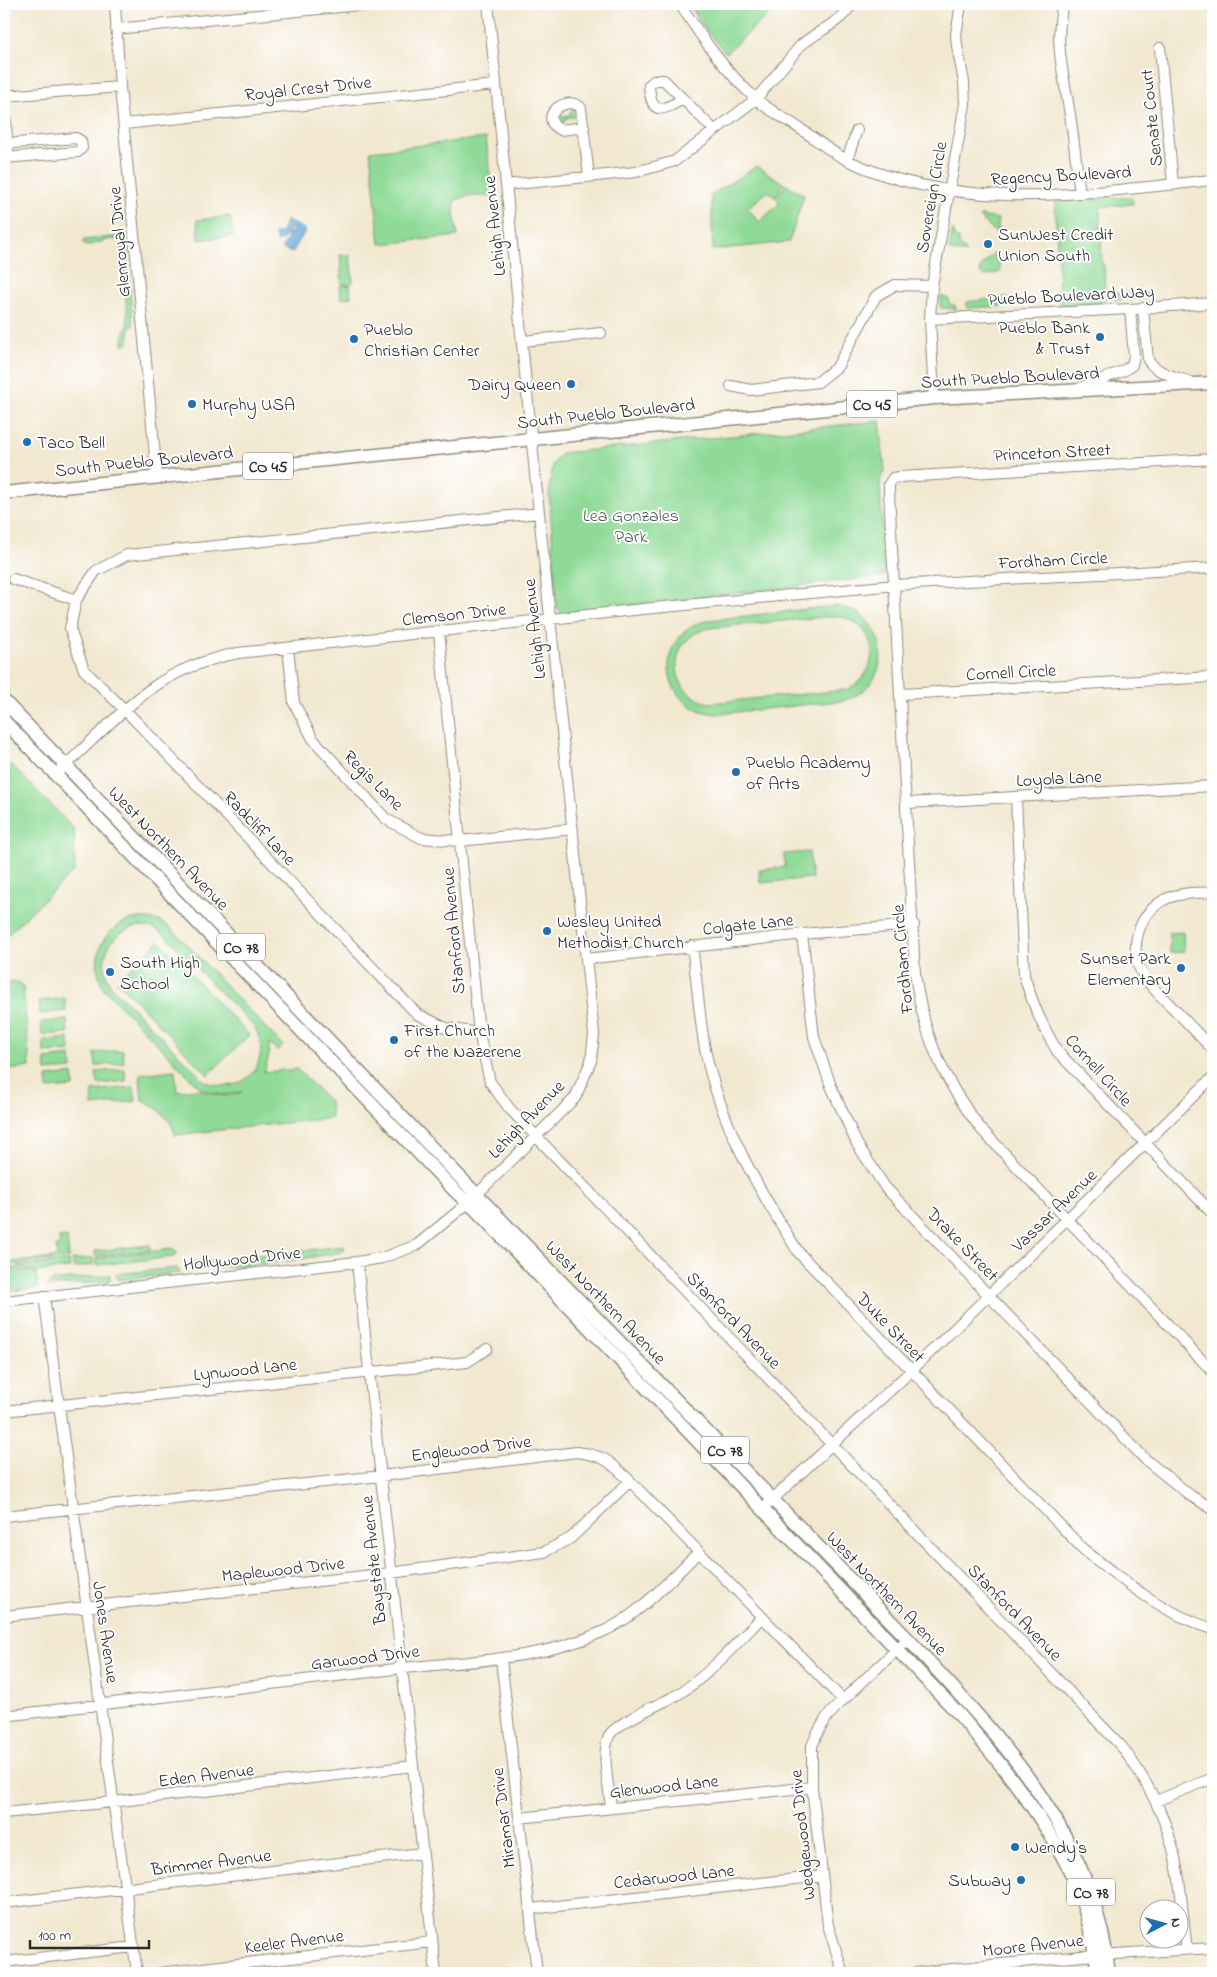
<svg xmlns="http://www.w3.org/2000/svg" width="1217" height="1977" font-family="'Indie Flower',sans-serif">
<rect width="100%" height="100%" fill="#fff"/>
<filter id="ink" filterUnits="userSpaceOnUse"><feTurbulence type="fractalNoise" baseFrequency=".02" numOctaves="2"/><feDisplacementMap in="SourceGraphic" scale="10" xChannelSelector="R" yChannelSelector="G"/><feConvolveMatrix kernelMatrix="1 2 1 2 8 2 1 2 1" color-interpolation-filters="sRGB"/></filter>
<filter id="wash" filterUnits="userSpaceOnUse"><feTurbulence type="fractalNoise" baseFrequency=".0096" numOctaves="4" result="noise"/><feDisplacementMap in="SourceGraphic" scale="20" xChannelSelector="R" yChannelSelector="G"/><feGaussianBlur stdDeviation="1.12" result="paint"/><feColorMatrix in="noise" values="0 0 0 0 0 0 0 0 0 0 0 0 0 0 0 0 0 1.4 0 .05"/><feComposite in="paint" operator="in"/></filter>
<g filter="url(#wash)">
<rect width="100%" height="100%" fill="#f2e8d0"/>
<path fill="#8fda96" stroke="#5d8260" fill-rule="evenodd" d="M689,4H780L726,53L705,29Z
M573,109H576L579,116L566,118L562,125L560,124L556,117L569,115Z
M486,138L492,196H468L455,200L454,214L458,236L380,244L370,151Z
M757,166L783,183L775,198L768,191L748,208L759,222L778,205L779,201L777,198L785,184L804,195L789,242L713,250L711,195Z
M1132,197L1133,204L1100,207L1102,265H1104L1105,300L1103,301V303L1060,305L1055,204L1056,201Z
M230,216L233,236L199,240L197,220Z
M980,216L998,219V235L980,218Z
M953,230L955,238H959V244L966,252H956L949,250Z
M122,236L126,240L133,326L130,327L128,343L123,344V339L126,328L128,327L127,325L128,321L121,242C111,235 96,245 85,246L83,243L84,240Z
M994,253L999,258L1000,272L984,276L980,273V268Z
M340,255H350L353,282L350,285L351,297L341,298L340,286L350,285L342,284Z
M1147,292V298L1115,300L1114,293Z
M941,296L949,299L950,305H955L956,309L941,308L940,306Z
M1007,297L1008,306L967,308V302Z
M880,421L885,472L880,480L884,576L561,613L557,606L549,491L553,464L562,453Z
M834,606C892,611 898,688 841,701L717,714C658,710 651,633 709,620ZM836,616C878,621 885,672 846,690L709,703C666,693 666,637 710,628Z
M11,764L74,829L75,870L4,938V771Z
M809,852L812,878L760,883L759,870L785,867L784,854Z
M140,918L160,921L172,929L283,1046L277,1051L269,1043V1055L264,1072L297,1069L330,1102L331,1118L175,1135C173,1121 155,1104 142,1101L140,1074L175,1070L177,1091C184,1091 195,1088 201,1090C215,1095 227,1099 242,1092L221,1095L200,1088L104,989C87,957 104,922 140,918ZM140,926L154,928L165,935L255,1028C274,1063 242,1099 205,1081L111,986C95,960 110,930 140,926Z
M1183,932L1184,952L1170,953L1169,933Z
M159,941L249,1035L208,1075L117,981Z
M18,982L23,986L30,1067L4,1071V984Z
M65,998L66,1011L40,1014L39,1001Z
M67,1020L68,1033L42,1035L41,1022Z
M69,1038L70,1051L44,1053L43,1041Z
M123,1050L124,1063L96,1066L94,1053Z
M71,1056L72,1069L46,1071L45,1059Z
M125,1069L126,1081L98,1084L96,1072Z
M73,1074L74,1087L48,1089L47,1077Z
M134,1087L136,1101L92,1106L93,1091Z
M67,1237L69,1258L9,1265L8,1261L12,1262L53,1258L57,1255L56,1246L60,1245L59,1238Z
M150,1245L151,1250L95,1256V1251Z
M344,1246L345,1250L342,1252L289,1261L194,1270L193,1262Z
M172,1249L176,1250L177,1254L174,1257L97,1265L96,1258Z
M93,1258V1265L74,1268L72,1260Z
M69,1261L70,1268L36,1272L17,1266Z
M9,1267L36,1273L38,1288L12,1291Z
M177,1268L181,1273L117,1280L116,1274Z
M110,1275V1281L47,1287L51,1281Z"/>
<path fill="#65a8da" stroke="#486a82" d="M286,220L306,230L292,253L282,248L294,228H291L287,236L278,242L274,234L282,232Z"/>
</g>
<g filter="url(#ink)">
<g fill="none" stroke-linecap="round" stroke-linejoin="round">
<g stroke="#8e8a7e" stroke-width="12">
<path id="minor" d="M115,4L120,87L157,477
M680,4C702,38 724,70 755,98C768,110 786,119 802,130C817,140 832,153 849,161C964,215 1091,192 1213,180
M1063,4C1054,43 1063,71 1069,109C1074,137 1076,165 1080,193
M116,29L369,4
M1160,48L1173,184
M4,96L120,87
M683,99C661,112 651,115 649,85L655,80H664L714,130
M4,101L8,150
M124,124L495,85
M584,127L561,130C535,118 567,93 581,108L589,177
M4,144L76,138L81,141L82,148L78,152L4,158
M847,160L857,130
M506,185L636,172L675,161L756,99L801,45C818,31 840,23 852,4
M1143,308L1148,360C1157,374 1178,377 1193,383
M930,319L1130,309L1213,303
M523,341L601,333
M731,386L751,390L818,382L837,367L876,296L895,285L932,286
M1080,388L1123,371L1132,365L1134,356L1130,309
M934,398L930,319L932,286L965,104L964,82L957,46L956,35L961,4
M1213,459L900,477L893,478L889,484V492L915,973C923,1035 943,1080 981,1129L1213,1372
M13,579L76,600L70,629L84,670L125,710L417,1014L446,1028L479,1033
M76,600L96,571L127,555L539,513
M439,632L479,1033L490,1082L509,1108L1122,1747C1148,1782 1168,1819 1176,1863C1182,1891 1183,1922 1187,1950
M288,648L294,703L313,739L386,819L421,838L460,841L573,829
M901,694L1213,677
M60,770C91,743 119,711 152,688C177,670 208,659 238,653L643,609L895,585L1213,568
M1016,797L1024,975C1032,1003 1042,1026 1057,1051L1213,1214
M907,803L1213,786
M1213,892C1198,893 1182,892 1168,898C1138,911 1126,951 1145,978C1152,988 1162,997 1171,1006C1185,1020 1199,1035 1213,1050
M802,934L814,1037L831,1086L857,1144L885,1187L1146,1460L1191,1496L1213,1509
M692,946C697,980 699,1015 705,1049C720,1124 758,1189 799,1253L1083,1549C1123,1581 1164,1614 1213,1629
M586,959L813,933L914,925
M357,1262L436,1973
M44,1296L137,1973
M4,1301L357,1262L382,1258L417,1245L468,1203L575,1098L591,1061L594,1034L539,513L488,4
M4,1411L467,1362L487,1349
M762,1509L911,1371L1213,1077
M4,1516L381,1476L577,1452C606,1456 609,1461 630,1481L843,1700
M4,1616L391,1573L544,1552L571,1538L630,1481
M501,1659L537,1973
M4,1716C132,1701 259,1685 387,1670C459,1661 535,1662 602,1632C640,1615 668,1581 698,1553
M1156,1801L1213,1778
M611,1807C609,1787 601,1754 609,1736C615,1723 663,1703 677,1695C709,1675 735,1645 761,1618
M4,1813L113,1802L413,1766
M519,1818L812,1787
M4,1903L422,1853
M530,1909L822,1876
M4,1962L133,1947
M159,1973L432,1942
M843,1973L828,1925L812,1787V1746L817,1734L827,1717L843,1700L908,1639
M914,1973L1082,1956L1213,1948"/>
</g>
<g stroke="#8e8a7e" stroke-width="15">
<path id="major" d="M4,493L934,398L1213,383
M4,701L476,1194L908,1639C1000,1738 1093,1832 1109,1973
M4,721L456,1192L476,1210L957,1712C998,1760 1040,1811 1068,1867C1085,1900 1093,1937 1098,1973"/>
</g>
<use href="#minor" stroke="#fff" stroke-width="10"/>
<use href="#major" stroke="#fff" stroke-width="12"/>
</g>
</g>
<g fill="#1f6fb2" stroke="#fff" stroke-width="2">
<circle cx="988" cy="244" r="5"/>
<circle cx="1100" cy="337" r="5"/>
<circle cx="354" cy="339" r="5"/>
<circle cx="571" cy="384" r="5"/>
<circle cx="192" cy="404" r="5"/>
<circle cx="27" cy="442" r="5"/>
<circle cx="736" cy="772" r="5"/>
<circle cx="547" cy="931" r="5"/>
<circle cx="1181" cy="968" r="5"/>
<circle cx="110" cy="972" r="5"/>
<circle cx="394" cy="1040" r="5"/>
<circle cx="1015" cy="1847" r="5"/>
<circle cx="1021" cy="1880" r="5"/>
</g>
<g text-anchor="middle" stroke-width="4" stroke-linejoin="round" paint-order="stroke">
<g fill="#fff" stroke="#6b6b6b" stroke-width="1">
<rect x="847" y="390.5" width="50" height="27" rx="4"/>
<rect x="243" y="452.5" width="50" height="27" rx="4"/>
<rect x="217" y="933.5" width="48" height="27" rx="4"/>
<rect x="701" y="1436.5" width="48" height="27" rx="4"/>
<rect x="1067" y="1878.5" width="48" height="27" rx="4"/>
</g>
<g font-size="16" font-weight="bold" fill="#2b2b2b">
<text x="872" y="410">CO 45</text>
<text x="268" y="472">CO 45</text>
<text x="241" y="953">CO 78</text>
<text x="725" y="1456">CO 78</text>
<text x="1091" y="1898">CO 78</text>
</g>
<g font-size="18" fill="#2b2b2b" stroke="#fff">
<text transform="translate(308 88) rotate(-6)" y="6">Royal Crest Drive</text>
<text transform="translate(1151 118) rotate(-96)" y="6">Senate Court</text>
<text transform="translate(1061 175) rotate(-3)" y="6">Regency Boulevard</text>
<text transform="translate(931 197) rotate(-80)" y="6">Sovereign Circle</text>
<text transform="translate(494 226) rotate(-96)" y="6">Lehigh Avenue</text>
<text transform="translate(119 242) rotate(-95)" y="6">Glenroyal Drive</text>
<text transform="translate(1071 295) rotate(-3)" y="6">Pueblo Boulevard Way</text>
<text transform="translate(1010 377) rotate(-3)" y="6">South Pueblo Boulevard</text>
<text transform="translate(606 413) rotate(-6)" y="6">South Pueblo Boulevard</text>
<text transform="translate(1052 452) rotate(-3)" y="6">Princeton Street</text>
<text transform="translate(144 461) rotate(-6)" y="6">South Pueblo Boulevard</text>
<text transform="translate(1053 560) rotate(-3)" y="6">Fordham Circle</text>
<text transform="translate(454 614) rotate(-6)" y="6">Clemson Drive</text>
<text transform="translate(534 629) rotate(-96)" y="6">Lehigh Avenue</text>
<text transform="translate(1011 672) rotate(-3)" y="6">Cornell Circle</text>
<text transform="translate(1059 778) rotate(-3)" y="6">Loyola Lane</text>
<text transform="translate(374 780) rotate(45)" y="6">Regis Lane</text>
<text transform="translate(260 828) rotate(46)" y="6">Radcliff Lane</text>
<text transform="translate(169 848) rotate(46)" y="6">West Northern Avenue</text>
<text transform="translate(748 924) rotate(-6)" y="6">Colgate Lane</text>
<text transform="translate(453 931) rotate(-95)" y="6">Stanford Avenue</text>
<text transform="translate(902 959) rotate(-95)" y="6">Fordham Circle</text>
<text transform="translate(1099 1070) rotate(48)" y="6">Cornell Circle</text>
<text transform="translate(526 1119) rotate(-46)" y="6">Lehigh Avenue</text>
<text transform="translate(1054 1210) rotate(-44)" y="6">Vassar Avenue</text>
<text transform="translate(963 1244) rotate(46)" y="6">Drake Street</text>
<text transform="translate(242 1258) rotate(-6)" y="6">Hollywood Drive</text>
<text transform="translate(606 1302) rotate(46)" y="6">West Northern Avenue</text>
<text transform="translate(734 1320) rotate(46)" y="6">Stanford Avenue</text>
<text transform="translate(891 1327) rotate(46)" y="6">Duke Street</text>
<text transform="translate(245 1369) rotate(-6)" y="6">Lynwood Lane</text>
<text transform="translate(471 1448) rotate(-7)" y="6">Englewood Drive</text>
<text transform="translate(373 1560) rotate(-96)" y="6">Baystate Avenue</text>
<text transform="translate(283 1569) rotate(-6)" y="6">Maplewood Drive</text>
<text transform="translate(887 1593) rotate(46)" y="6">West Northern Avenue</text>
<text transform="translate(1015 1612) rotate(46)" y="6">Stanford Avenue</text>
<text transform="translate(106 1632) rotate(82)" y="6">Jones Avenue</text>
<text transform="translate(365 1657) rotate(-7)" y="6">Garwood Drive</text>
<text transform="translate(206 1775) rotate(-7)" y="6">Eden Avenue</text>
<text transform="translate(664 1786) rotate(-6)" y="6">Glenwood Lane</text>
<text transform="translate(503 1818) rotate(-97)" y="6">Miramar Drive</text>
<text transform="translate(802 1835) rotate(-96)" y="6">Wedgewood Drive</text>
<text transform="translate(211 1862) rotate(-7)" y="6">Brimmer Avenue</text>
<text transform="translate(674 1876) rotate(-6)" y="6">Cedarwood Lane</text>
<text transform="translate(294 1941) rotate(-7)" y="6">Keeler Avenue</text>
<text transform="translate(1033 1945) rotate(-6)" y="6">Moore Avenue</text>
</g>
<g font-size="18" fill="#2b2b2b" stroke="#fff" text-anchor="start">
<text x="998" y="240">SunWest Credit<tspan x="998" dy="21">Union South</tspan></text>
<text x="1090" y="333" text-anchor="end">Pueblo Bank<tspan x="1090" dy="21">&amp; Trust</tspan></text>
<text x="364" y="335">Pueblo<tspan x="364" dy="21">Christian Center</tspan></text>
<text x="561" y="390" text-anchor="end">Dairy Queen</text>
<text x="202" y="410">Murphy USA</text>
<text x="37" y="448">Taco Bell</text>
<text x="746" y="768">Pueblo Academy<tspan x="746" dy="21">of Arts</tspan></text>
<text x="557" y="927">Wesley United<tspan x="557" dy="21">Methodist Church</tspan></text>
<text x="1171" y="964" text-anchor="end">Sunset Park<tspan x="1171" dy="21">Elementary</tspan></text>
<text x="120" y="968">South High<tspan x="120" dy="21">School</tspan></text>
<text x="404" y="1036">First Church<tspan x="404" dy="21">of the Nazerene</tspan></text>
<text x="1025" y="1853">Wendy's</text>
<text x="1011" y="1886" text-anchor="end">Subway</text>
</g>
<g font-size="18" fill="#49604b" stroke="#fff">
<text x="631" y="521">Lea Gonzales<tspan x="631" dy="21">Park</tspan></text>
</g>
</g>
<rect width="1217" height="1977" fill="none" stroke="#fff" stroke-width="20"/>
<g transform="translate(1164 1924) rotate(84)"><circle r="24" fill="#ffffff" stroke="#aaaaaa"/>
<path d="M0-4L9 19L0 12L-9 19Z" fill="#1f6fb2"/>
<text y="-8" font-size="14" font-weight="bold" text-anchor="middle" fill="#2b2b2b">N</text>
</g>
<path d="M30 1940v8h119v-8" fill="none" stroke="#2b2b2b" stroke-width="2.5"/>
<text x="38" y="1940" font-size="15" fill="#2b2b2b" stroke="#ffffff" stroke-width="4" paint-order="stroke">100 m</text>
</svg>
